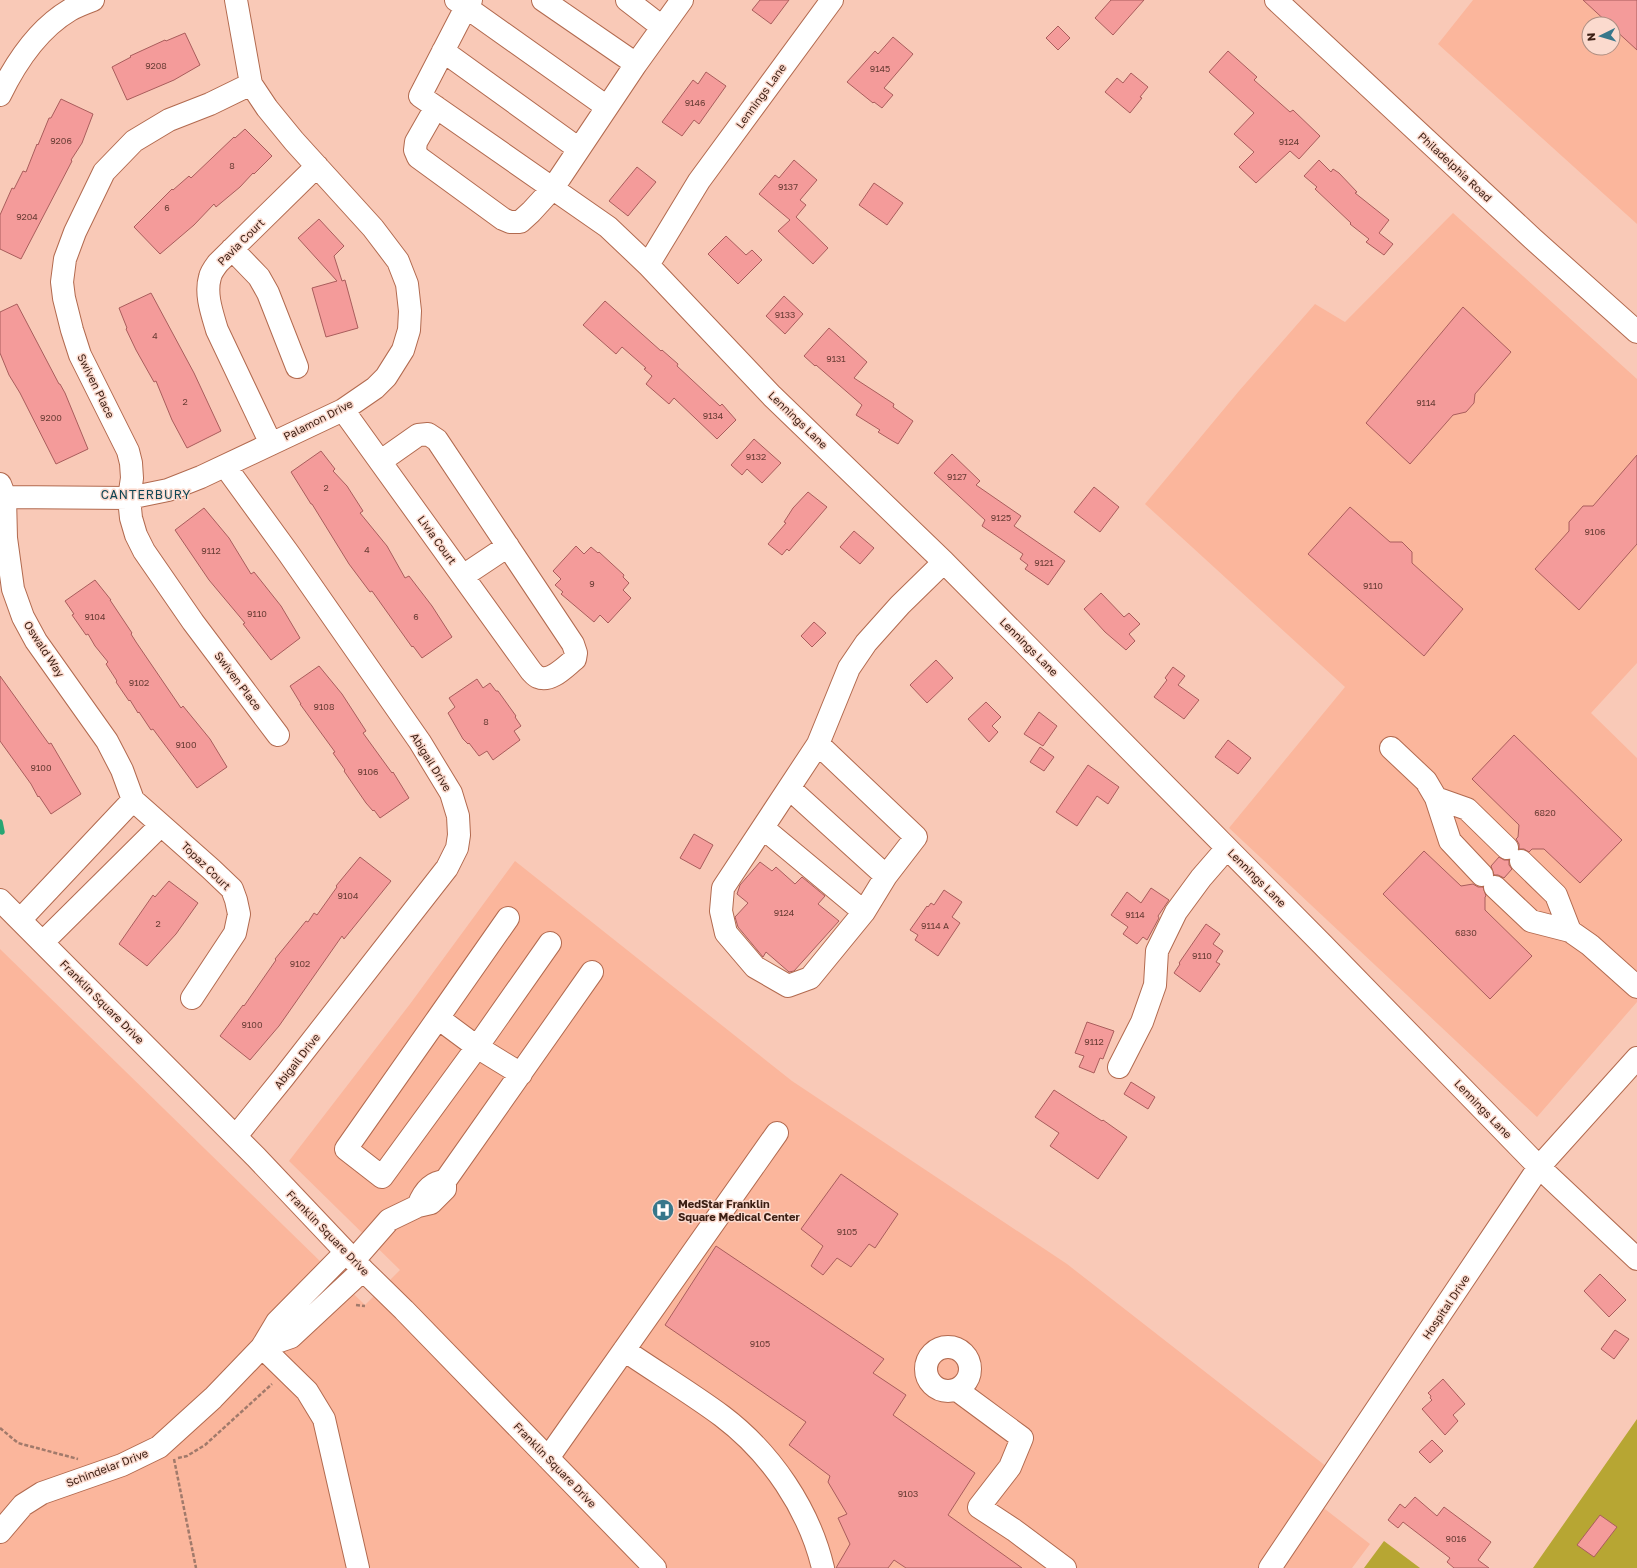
<svg xmlns="http://www.w3.org/2000/svg" width="1637" height="1568" font-family="'Golos Text',sans-serif">
<rect width="100%" height="100%" fill="#f9c9b7"/>
<path fill="#fbb69c" fill-rule="evenodd" d="M1473,0H1637V224L1438,44ZM1589,24H1613V48H1589Z
M1453,213L1637,379V663L1591,713L1637,758V1002L1537,1117L1229,828L1345,687L1145,504L1239,391L1315,304L1345,322Z
M515,861L792,1081L1067,1264L1336,1474L1312,1499L1370,1544L1352,1568H0V949L365,1305L400,1270L289,1161L410,1004Z"/>
<path fill="#b7a633" d="M1637,1419V1568H1533Z
M1384,1541L1420,1568H1364Z"/>
<g fill="none" stroke-linecap="round" stroke-linejoin="round">
<path stroke="#27a673" stroke-width="5.5" d="M0,822L2,832"/>
</g>
<path fill="#f49b9a" stroke="#a95d5c" d="M760,0H789L771,24L752,10Z
M1111,0H1144L1113,35L1095,18Z
M1583,0H1637V50L1613,28V24H1609Z
M1058,26L1070,38L1058,50L1046,38Z
M185,33L200,65L174,80L127,100L112,67L131,57L130,56L165,40L166,41Z
M893,37L913,54L884,88L893,95L882,108L874,102L873,103L847,82L875,51L878,54Z
M1228,51L1257,77L1254,80L1290,112L1293,110L1320,136L1299,159L1290,151L1256,183L1239,167L1254,152L1234,134L1254,113L1209,72Z
M706,72L726,86L699,124L694,120L682,136L662,122L693,80L698,84Z
M1131,73L1148,87L1140,97L1142,98L1130,113L1105,92L1117,78L1123,83Z
M61,99L93,114L82,143L71,160L72,161L21,259L0,249V215L12,188L14,189L23,171L26,172L37,144L38,145L49,118H51Z
M245,129L272,156L254,174L253,173L240,187L216,207L214,204L194,225L160,254L134,227L172,189L173,190L189,176L191,178L234,137L235,138Z
M794,160L817,180L800,200L806,205L796,217L828,248L813,264L778,231L790,220L759,194L775,175L779,178Z
M1319,160L1331,172L1333,169L1339,173L1357,192L1355,193L1389,220L1379,233L1393,244L1384,255L1366,242L1369,239L1350,224L1351,223L1315,189L1317,187L1304,176Z
M637,167L656,182L628,216L609,201Z
M874,183L903,203L887,225L859,205Z
M319,219L344,246L334,256L342,281L345,280L358,328L326,337L312,288L337,281L298,238Z
M726,236L746,255L752,250L762,260L738,284L708,254Z
M151,293L194,373L221,431L187,448L172,420L156,381L154,382L136,350L126,329L127,328L119,308Z
M784,296L803,314L785,334L766,316Z
M605,301L661,351L662,350L678,364L677,366L720,406L722,404L736,420L717,439L674,398L669,404L646,384L652,376L644,369L646,368L622,347L616,354L583,325Z
M17,304L59,384H60L65,393L88,449L56,464L20,393L9,375L0,353V312Z
M1463,307L1511,352L1475,394L1474,403L1466,412L1453,415L1410,464L1366,423Z
M829,328L867,362L854,378L894,404L893,407L913,421L898,444L891,440L878,432L880,430L856,415L862,405L816,365L815,366L804,356Z
M754,439L781,463L762,483L747,469L742,475L731,465Z
M321,451L335,469L333,471L347,486L363,511L360,513L387,546L405,578L409,576L432,606L452,637L422,658L413,646L412,647L372,591L370,592L349,564L312,504H311L291,472Z
M952,454L980,481L976,485L1021,516L1014,526L1065,561L1048,585L1025,569L1028,565L1020,559L1023,554L982,526L985,520L934,473Z
M1637,455V544L1579,610L1535,569L1569,531V522L1583,506H1593Z
M1094,487L1119,507L1100,532L1074,512Z
M808,492L827,507L789,551L787,549L782,555L768,544L786,523L784,522L793,508Z
M1350,507L1390,542H1402L1412,552V563L1463,609L1424,656L1308,554Z
M204,508L229,538L251,574L254,572L281,606L300,638L271,660L243,624L245,623L209,580L175,530Z
M854,531L874,548L860,564L840,547Z
M576,546L584,554L591,547L598,553L599,552L624,575L623,577L629,583L623,590L631,598L608,623L600,615L594,622L561,594L563,592L555,585L561,579L553,571Z
M95,580L111,600H110L132,633L131,634L136,642L181,708L183,706L210,739L227,767L197,788L153,729L151,730L139,712L138,713L130,700L129,701L116,682L117,681L106,664L108,662L95,646L88,634L86,635L72,615L74,614L65,601Z
M1101,593L1124,617L1129,613L1140,624L1129,634L1135,641L1126,650L1105,632L1084,609Z
M814,622L826,633L812,647L801,636Z
M936,660L953,678L927,703L910,685Z
M319,666L342,694L366,731L363,733L392,773L393,772L409,798L380,818L374,810L373,811L366,803L344,771L345,770L333,753L335,752L300,704H301L290,686Z
M1173,667L1185,676L1178,685L1199,700L1184,719L1154,697L1167,680L1165,678Z
M0,676L49,744L51,743L81,794L51,814L39,796L38,797L31,784L0,741Z
M477,679L483,688L490,683L496,691H498L516,716L515,717L521,726L514,731L520,740L493,760L487,751L479,756L469,743L468,744L463,739L448,713L455,707L449,698Z
M986,702L1001,717L992,726L998,732L989,742L968,719Z
M1039,712L1057,726L1043,746L1024,734Z
M1514,735L1622,840L1580,883L1544,849H1532L1529,852L1524,849H1519V844L1516,839L1518,837L1519,825L1472,779Z
M1228,740L1251,758L1238,774L1215,757Z
M1040,747L1054,757L1044,771L1030,762Z
M1088,765L1119,787L1108,804L1097,796L1077,826L1056,812Z
M694,834L713,845L700,869L680,858Z
M1424,851L1461,886L1473,884L1478,887H1483L1486,896L1485,897V910L1532,956L1490,999L1383,894Z
M360,857L391,881L344,939L342,936L279,1026L250,1060L220,1036L243,1005L244,1006L276,960L275,959L306,921L308,922L314,913L317,915L337,887L336,886Z
M1499,857L1504,860H1509V865L1512,869L1504,878L1498,875H1494L1491,866Z
M760,862L772,871L776,867L795,884L802,877L825,896L818,904L839,921L794,971L789,972L766,952L763,957L738,927L735,917L748,903L737,894L740,885Z
M169,881L198,903L176,934L147,966L119,944L153,895L155,897Z
M1151,888L1169,900L1158,916L1159,918L1147,940L1143,937L1137,944L1123,934L1128,927L1111,915L1127,892L1141,903Z
M944,890L962,902L952,917L960,923L938,956L915,940L918,935L910,930L927,906L928,907L931,903L934,905Z
M1206,924L1220,934L1213,944L1223,951L1216,962L1220,964L1200,992L1174,973L1180,964L1179,963Z
M1087,1022L1114,1031L1103,1059L1100,1058L1094,1073L1079,1067L1084,1056L1075,1053Z
M1131,1082L1155,1097L1148,1109L1124,1094Z
M1054,1090L1102,1121L1103,1120L1127,1137L1098,1179L1050,1146L1059,1133L1035,1117Z
M841,1174L898,1214L875,1248L869,1244L851,1267L837,1258L823,1275L811,1266L823,1246L801,1229Z
M716,1246L884,1359L873,1373L906,1395L893,1415L975,1473L948,1515L1022,1568H906L894,1560L888,1568H836L850,1544L838,1518L847,1514L828,1482L830,1476L789,1445L806,1422L665,1325Z
M1600,1274L1626,1300L1609,1317L1584,1291Z
M1615,1330L1629,1339L1614,1359L1601,1349Z
M1443,1379L1465,1404L1453,1415L1458,1421L1445,1435L1422,1409L1432,1400L1430,1398L1431,1396L1428,1393Z
M1432,1440L1443,1451L1430,1463L1419,1452Z
M1415,1497L1437,1516L1444,1507L1491,1542L1478,1560L1489,1568H1454L1447,1562L1450,1558L1403,1522L1398,1528L1388,1520L1400,1504L1405,1508Z
M1600,1515L1617,1527L1594,1557L1577,1545Z"/>
<g fill="none" stroke-linecap="round" stroke-linejoin="round">
<g stroke="#b26a4f" stroke-width="24">
<path id="minor" d="M456,0L466,7L420,96L608,227L648,265
M471,0L466,7L607,107
M627,0L662,27
M832,0L699,181L648,265L772,396L944,562L1323,945L1539,1167L1637,1259
M443,51L579,149
M636,64L682,0
M251,84L210,104L169,120L134,141L104,172L75,232L65,259L62,282L64,298L72,330L80,355L128,451L131,463L132,478L129,498L131,518L136,535L144,551L193,622L278,735
M0,95C16,62 38,29 70,10C77,6 85,3 93,0
M436,107L416,142L415,150L418,157L503,219L510,222H520L531,212L553,188L636,64L543,0
M232,249L259,277L268,293L297,367
M343,410L531,671C533,673 535,676 538,677C551,683 566,666 575,659L576,653L573,644L437,440L428,434L418,435L381,461
M271,444L217,330C212,313 205,294 210,277C211,272 215,267 218,263L317,166
M225,466L289,554L420,742L451,793L458,816L459,835L457,848L447,868L283,1078L236,1136
M0,484L5,497L6,538L13,589L23,617L36,641L107,741L122,770L133,800L211,869L232,889L236,900L239,914L235,933L192,998
M5,497L129,498L168,490L201,477L343,410L375,388L386,377L403,350L409,330L410,311L407,284L398,261L373,228L294,141L267,108L251,84L236,0
M463,576L508,546
M818,744L916,837L886,876L864,912L810,978L788,986L755,967L726,933L721,911L723,888L818,744L849,668L866,643L900,605L944,562
M1391,748L1426,781L1436,798L1450,841L1482,875
M789,788L886,876
M1436,798L1467,809L1507,848
M763,828L864,912
M1521,861L1556,895L1570,931
M1495,887L1531,921L1570,931L1590,945L1637,987
M0,900L256,1157L363,1270L404,1310L655,1568
M20,920L133,800
M43,942L161,825
M438,1018L508,918
M1119,1067L1142,1022L1155,985L1157,951L1176,912L1201,878L1227,848
M521,1074L477,1047L438,1018L346,1149L382,1177L477,1047L550,943
M445,1181L592,972
M354,1260L389,1220L418,1206L431,1203L445,1189V1181C431,1182 423,1193 418,1206
M926 1369a22 22 0 1 1 44 0a22 22 0 1 1-44 0Z
M262,1347L307,1391L324,1419L358,1568
M262,1347L291,1337L363,1270
M624,1350C656,1372 691,1393 722,1416C771,1453 809,1509 823,1568
M957,1390L1022,1438L1010,1467L979,1507L1014,1530L1065,1568
M548,1458L777,1133
M0,1532L23,1505L42,1493L122,1465L159,1447L213,1398L262,1347L277,1322L346,1252
M1270,1568L1539,1167L1637,1058"/>
</g>
<g stroke="#b26a4f" stroke-width="24">
<path id="major" d="M1276,0L1533,239L1637,332"/>
</g>
<path stroke="#a17a6b" stroke-width="2.5" stroke-dasharray="4 2" stroke-linecap="butt" d="M356,1305L365,1306
M0,1428L18,1443L78,1459
M178,1458L187,1456L205,1445L272,1384
M174,1459L196,1568"/>
<use href="#minor" stroke="#fff" stroke-width="22"/>
<use href="#major" stroke="#fff" stroke-width="22"/>
</g>
<defs>
<g id="hospital-disc" transform="scale(1.15)"><circle r="9.5" fill="#37778b" stroke="#fbdace"/><path d="M-5-5h3v3.5h4V-5h3V5h-3V1.5h-4V5h-3Z" fill="#fff"/></g>
</defs>
<g fill-rule="evenodd">
<use href="#hospital-disc" x="663" y="1210"/>
</g>
<g text-anchor="middle" stroke-width="3" stroke-linejoin="round" paint-order="stroke">
<g font-size="9" fill="#693d35">
<text x="156" y="69">9208</text>
<text x="880" y="72">9145</text>
<text x="695" y="106">9146</text>
<text x="61" y="144">9206</text>
<text x="1289" y="145">9124</text>
<text x="232" y="169">8</text>
<text x="788" y="190">9137</text>
<text x="167" y="211">6</text>
<text x="27" y="220">9204</text>
<text x="785" y="318">9133</text>
<text x="155" y="339">4</text>
<text x="836" y="362">9131</text>
<text x="185" y="405">2</text>
<text x="1426" y="406">9114</text>
<text x="713" y="419">9134</text>
<text x="51" y="421">9200</text>
<text x="756" y="460">9132</text>
<text x="957" y="480">9127</text>
<text x="326" y="491">2</text>
<text x="1001" y="521">9125</text>
<text x="1595" y="535">9106</text>
<text x="367" y="553">4</text>
<text x="211" y="554">9112</text>
<text x="1044" y="566">9121</text>
<text x="592" y="587">9</text>
<text x="1373" y="589">9110</text>
<text x="257" y="617">9110</text>
<text x="95" y="620">9104</text>
<text x="416" y="620">6</text>
<text x="139" y="686">9102</text>
<text x="324" y="710">9108</text>
<text x="486" y="725">8</text>
<text x="186" y="748">9100</text>
<text x="41" y="771">9100</text>
<text x="368" y="775">9106</text>
<text x="1545" y="816">6820</text>
<text x="348" y="899">9104</text>
<text x="784" y="916">9124</text>
<text x="1135" y="918">9114</text>
<text x="158" y="927">2</text>
<text x="935" y="929">9114 A</text>
<text x="1466" y="936">6830</text>
<text x="1202" y="959">9110</text>
<text x="300" y="967">9102</text>
<text x="252" y="1028">9100</text>
<text x="1094" y="1045">9112</text>
<text x="847" y="1235">9105</text>
<text x="760" y="1347">9105</text>
<text x="908" y="1497">9103</text>
<text x="1456" y="1542">9016</text>
</g>
<g font-size="11" fill="#3b1e13" stroke="#fbdace">
<text transform="translate(761 96) rotate(-54)" y="4">Lennings Lane</text>
<text transform="translate(1455 167) rotate(43)" y="4">Philadelphia Road</text>
<text transform="translate(241 242) rotate(-45)" y="4">Pavia Court</text>
<text transform="translate(96 386) rotate(64)" y="4">Swiven Place</text>
<text transform="translate(318 420) rotate(-27)" y="4">Palamon Drive</text>
<text transform="translate(798 420) rotate(44)" y="4">Lennings Lane</text>
<text transform="translate(437 540) rotate(54)" y="4">Livia Court</text>
<text transform="translate(1029 647) rotate(45)" y="4">Lennings Lane</text>
<text transform="translate(44 649) rotate(57)" y="4">Oswald Way</text>
<text transform="translate(238 681) rotate(53)" y="4">Swiven Place</text>
<text transform="translate(431 762) rotate(58)" y="4">Abigail Drive</text>
<text transform="translate(206 866) rotate(44)" y="4">Topaz Court</text>
<text transform="translate(1257 878) rotate(45)" y="4">Lennings Lane</text>
<text transform="translate(102 1002) rotate(45)" y="4">Franklin Square Drive</text>
<text transform="translate(297 1061) rotate(-52)" y="4">Abigail Drive</text>
<text transform="translate(1483 1109) rotate(46)" y="4">Lennings Lane</text>
<text transform="translate(328 1233) rotate(46)" y="4">Franklin Square Drive</text>
<text transform="translate(1446 1307) rotate(-56)" y="4">Hospital Drive</text>
<text transform="translate(555 1465) rotate(46)" y="4">Franklin Square Drive</text>
<text transform="translate(107 1468) rotate(-21)" y="4">Schindelar Drive</text>
</g>
<g font-size="11" font-weight="bold" fill="#3b1e13" stroke="#fbdace" text-anchor="start">
<text x="678" y="1208">MedStar Franklin<tspan x="678" dy="13">Square Medical Center</tspan></text>
</g>
<g font-size="12" letter-spacing="1" fill="#0f4655" stroke="#fbdace">
<text x="146" y="499">CANTERBURY</text>
</g>
</g>
<g transform="translate(1601 36) rotate(265)"><circle r="19" fill="#fbdace" stroke="#ae8f83"/>
<path d="M0-3L7 15L0 10L-7 15Z" fill="#37778b"/>
<text y="-6" font-size="11" font-weight="bold" text-anchor="middle" fill="#3b1e13">N</text>
</g>
</svg>
